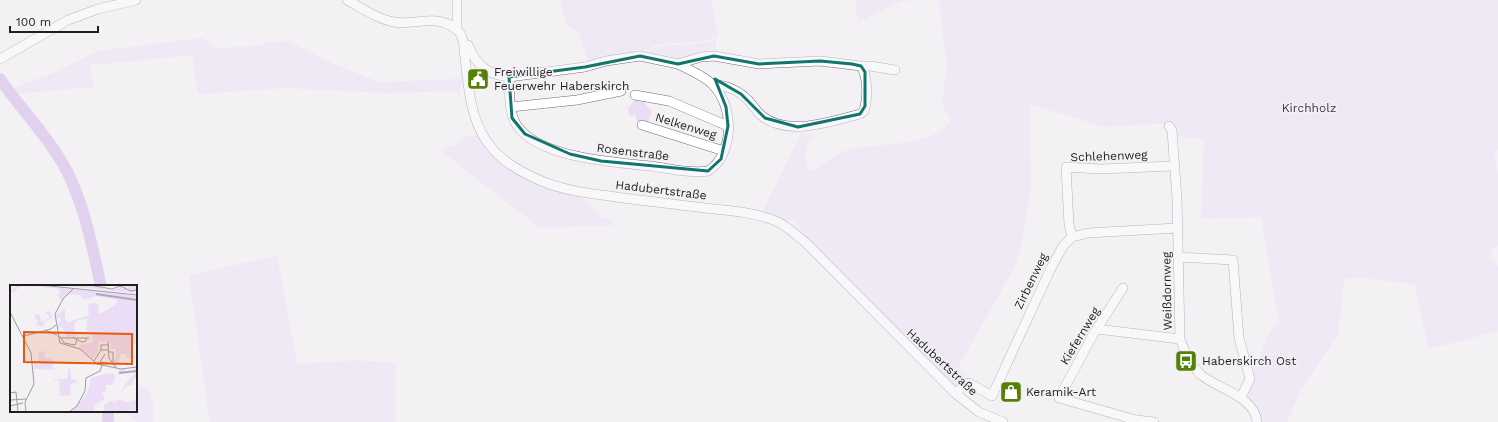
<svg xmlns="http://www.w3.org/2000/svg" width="1498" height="422" font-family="'Work Sans',sans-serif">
<rect width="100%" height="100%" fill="#f3f1f4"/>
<path fill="#eaddf5" d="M560,0H711L718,36L700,42L666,43L654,46L639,54L588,62L578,31L567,26Z
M855,0H929L902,1L858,22Z
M942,0H1498V149L1494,151L1498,176V245L1493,247L1492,253L1489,256L1498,266V331C1474,336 1453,345 1428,348L1415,284L1362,278L1344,279L1338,335L1301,389L1287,422H1259L1243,396L1269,334L1279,322L1261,217L1201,219L1204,138L1180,137L1169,123L1104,127L1030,104L1031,188L1020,251L1014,268L957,369L966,374L955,385L931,363L809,239L794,219L786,221L762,213L801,133L816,136L809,139L805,159L810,172C821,166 839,152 851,149C879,143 935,147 951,120L942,104L947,65L939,3Z
M202,38L216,48L260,46L266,42L289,41L325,60L378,82L461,79L460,99L457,91L385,93L285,88L198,94L192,55L90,65L93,87L14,94L11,89L58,71L98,51Z
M716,39V52L679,60L651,54L650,50C672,41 695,48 716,39Z
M633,97H646L645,104L652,111L647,126L637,122L636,115L629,116L628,108L633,102Z
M470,135H478L501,159L580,195L603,219L605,218L615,225L540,228L441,151L448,145L451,147Z
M277,256L297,363L302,364C334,361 364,359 396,363V422H210L189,275Z
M136,383L149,389L153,402V422H136L126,411H136Z"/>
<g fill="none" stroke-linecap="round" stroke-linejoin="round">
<g stroke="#6f6d70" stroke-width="10">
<path id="minor" d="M347,0C362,8 377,19 394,22C417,26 436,12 457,30C465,37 464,50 465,59C472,123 478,155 544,182C569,192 596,194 623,198C653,202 683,205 713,209C735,211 758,213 778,222C788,227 796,235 805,242L956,394L979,412L1003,422
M457,0V30
M464,45H468C476,65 488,75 509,77L585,67L606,61L640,56L678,64L701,57L714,56L759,64L820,61L861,66H870L895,70
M0,59L68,20L98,9L136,0
M509,77C510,93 508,114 518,127C541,158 614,162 650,166C668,168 689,174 708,171C735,154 734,106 713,85C705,76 689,70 678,64
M712,84C728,86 739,90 750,102C754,107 757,112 762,116C788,137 832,121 860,114L864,111C868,98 868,77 861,66
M635,95L669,101L728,126
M511,107L577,100L621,91
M642,125L724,151
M1169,126L1172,131L1177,198L1180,339C1185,352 1190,364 1200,374C1217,389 1255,396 1257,422
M1072,237L1069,225L1066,167L1101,169L1174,166
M1178,257L1233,260L1239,338L1250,379L1241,397
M1123,288L1094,333L1059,398L1136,420L1154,422
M1097,329L1180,339
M956,394L964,384L969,383L992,396L1050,270L1063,246L1072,237L1088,233L1177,228"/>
</g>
<g stroke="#cecece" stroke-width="12">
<path id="major" d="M0,79C20,108 46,134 63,164C84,201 92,246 101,286
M108,411V422"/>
</g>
<use href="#minor" stroke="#fff" stroke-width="9"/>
<use href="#major" stroke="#ceace6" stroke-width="11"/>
</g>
<path d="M0 0H1498V422H0ZM640,56L678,64L714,56L759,64L820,61L852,64L861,66L865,72V106L860,114L798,127L765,118L741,94L715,79L726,107L728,126L721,159L708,171L601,161L570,154L525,134L512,118L509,77L585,67Z" fill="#f3f1f4" fill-opacity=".55" fill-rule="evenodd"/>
<path fill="none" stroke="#0f766e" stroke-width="3" stroke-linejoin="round" d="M640,56L678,64L714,56L759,64L820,61L852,64L861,66L865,72V106L860,114L798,127L765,118L741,94L715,79L726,107L728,126L721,159L708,171L601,161L570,154L525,134L512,118L509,77L585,67Z"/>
<defs>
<g id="civic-square" transform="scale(1.15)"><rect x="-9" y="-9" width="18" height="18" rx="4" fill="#548007" stroke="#f3f1f4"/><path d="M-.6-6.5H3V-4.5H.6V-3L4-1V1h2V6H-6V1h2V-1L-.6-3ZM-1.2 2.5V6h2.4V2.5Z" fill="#fff"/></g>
<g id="bus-square" transform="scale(1.15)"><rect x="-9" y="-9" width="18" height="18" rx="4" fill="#548007" stroke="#f3f1f4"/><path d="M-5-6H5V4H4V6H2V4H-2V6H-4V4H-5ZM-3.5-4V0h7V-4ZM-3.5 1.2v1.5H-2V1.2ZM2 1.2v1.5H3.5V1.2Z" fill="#fff"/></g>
<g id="shop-square" transform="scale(1.15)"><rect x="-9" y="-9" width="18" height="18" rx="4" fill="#548007" stroke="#f3f1f4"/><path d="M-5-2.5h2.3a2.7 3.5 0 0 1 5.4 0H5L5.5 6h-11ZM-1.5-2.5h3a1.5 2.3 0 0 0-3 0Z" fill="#fff"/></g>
</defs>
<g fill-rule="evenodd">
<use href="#civic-square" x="478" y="79"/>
<use href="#bus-square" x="1186" y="361"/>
<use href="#shop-square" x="1011" y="392"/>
</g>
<g text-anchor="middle" stroke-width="3" stroke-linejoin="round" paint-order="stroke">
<g font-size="12" fill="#201f20" stroke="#f3f1f4" text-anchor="start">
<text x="494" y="76">Freiwillige<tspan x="494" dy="14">Feuerwehr Haberskirch</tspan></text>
<text x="1202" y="365">Haberskirch Ost</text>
<text x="1026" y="396">Keramik-Art</text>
</g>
<g font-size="12" fill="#452d57" stroke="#f3f1f4">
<text x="1309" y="112">Kirchholz</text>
</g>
<g font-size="12" fill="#201f20" stroke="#f3f1f4">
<text transform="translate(686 126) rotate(17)" y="4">Nelkenweg</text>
<text transform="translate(633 152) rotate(7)" y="4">Rosenstraße</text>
<text transform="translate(1109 156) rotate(-2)" y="4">Schlehenweg</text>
<text transform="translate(661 190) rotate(7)" y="4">Hadubertstraße</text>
<text transform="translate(1031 281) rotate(-64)" y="4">Zirbenweg</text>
<text transform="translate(1167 291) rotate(-91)" y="4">Weißdornweg</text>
<text transform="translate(1080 336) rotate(-59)" y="4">Kiefernweg</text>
<text transform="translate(942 362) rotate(43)" y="4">Hadubertstraße</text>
</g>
</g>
<g transform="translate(10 285)">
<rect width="127" height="127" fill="#f3f1f4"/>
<path d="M8,0H25L127,11V57L122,60L121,67L127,72L117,74L116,69H111L106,83L103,77L106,71L105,64H101V58L89,56L88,66L83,74L69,63L72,57L73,60L83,57L82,48L76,49L77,34L68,35L64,39L66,51L57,52L52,42L47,44L51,32L46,34V30L55,24V35L59,37L79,30L78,20L83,18L88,19L89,28H92L106,19L107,15L86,11L74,15L70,10L59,9L51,15L48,11L50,4L21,1L9,2L4,7H0ZM47,0H81L102,5L110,2L118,5V0L116,4L107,0H127V5L122,6L125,8ZM39,26L41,29L46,26L41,30L42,33L34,37L35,40L26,42L28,40L25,39L28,38L24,30L29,29L32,37L40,33L35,27ZM34,66L35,73H42L43,83L46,85L24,84V75L29,81L28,67ZM125,82H127V93H124L122,100H117L110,109L114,101L126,87L108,88L109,84H114L115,87L125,86ZM58,84H61V94L67,95L66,98L60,99L61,110L50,111L49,95L43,97L44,95L58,93ZM98,88L105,90V94L102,100H96V106L92,108L95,114L84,120V127H60L77,109L81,93ZM108,114L116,117L127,115V125L95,127L94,120L103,115L104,118Z" fill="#eaddf5"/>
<path fill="none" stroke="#b3a2c1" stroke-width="2" d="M86,9L127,15M109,88L127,86"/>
<path fill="none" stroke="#9f9d9f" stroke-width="1" d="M30,0L127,10M80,0L102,4L110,1L121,6L127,5M63,4L53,14L45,29L50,58L70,64L87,79L111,84L127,82M0,27L21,68L24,99L15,117L16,127M35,45L47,50M14,51L41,44L46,40M48,51L51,53H79M51,53L54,58L65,60L67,55L63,52M66,54L72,57L76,56V53M98,57L99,73L106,83M91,65V60H99M99,67H103V77M95,69L90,77L104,79M84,76L91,65H99M0,108L6,107L8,127M0,115L16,114M0,121L13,118M59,127L67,121L75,106L76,93L90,86L92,80"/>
<path fill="#e8590c" fill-opacity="0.15" stroke="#e8590c" stroke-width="2" d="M14,47L122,49V79L14,77Z"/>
<rect width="127" height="127" fill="none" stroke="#201f20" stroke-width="2"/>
</g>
<path d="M10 26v6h88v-6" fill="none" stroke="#201f20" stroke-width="2"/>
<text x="16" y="26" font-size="12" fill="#201f20" stroke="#f3f1f4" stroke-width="3" paint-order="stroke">100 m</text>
</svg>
